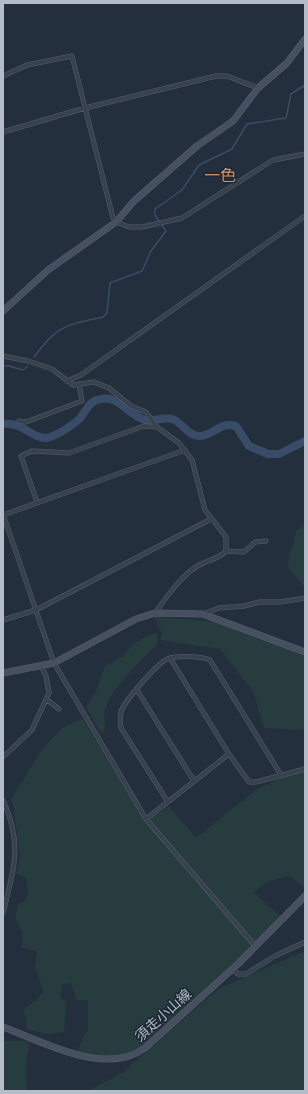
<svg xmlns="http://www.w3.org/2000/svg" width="308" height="1094" font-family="'DM Sans','Noto Sans JP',sans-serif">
<rect width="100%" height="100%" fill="#242f3e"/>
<path fill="#263c3f" d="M305,524V588L287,566L296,531Z
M154,617L211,621L305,649V730L264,728L253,691L220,649L160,640L162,634Z
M157,633L158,644C143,658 110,690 105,710C103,716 105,724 105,731L101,733L86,707L96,691L105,666L122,657L133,644L145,637Z
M82,718L146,822L169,806L196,838L257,789L305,766V889L290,876C275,879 264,881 254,893L282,918L200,995L139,1050C119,1058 97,1055 76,1052L88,1029V1000H76L71,983L62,985L60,996L66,1003L64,1032L48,1034L26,1029L27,1020L23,1010L44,993L35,968L37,951L22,948L23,932L15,920L18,904L25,901L28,893L26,878L16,874L20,857L12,798L43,748L61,729Z
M305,951V1091H87L122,1073L218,989Z
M3,1041H29L26,1071L27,1091H3Z"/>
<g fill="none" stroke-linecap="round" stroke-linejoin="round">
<path stroke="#394c67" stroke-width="1.5" d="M159,221L155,215V209L182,190L199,165L232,149L247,124L286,118L291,94L305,85
M34,357C57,325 66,325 103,317L107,313L110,283L142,271L151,251L166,231L161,224
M3,366H9L23,370L28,366"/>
<path stroke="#394c67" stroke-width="8" d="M3,424C22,421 31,438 45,438C54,438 75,424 81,417C86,411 89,402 97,400C120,393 125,414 145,420C153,422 163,417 172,419C183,422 188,437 200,436C214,435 221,421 236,426L249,446L268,454H279L305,441"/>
<g stroke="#565f6c" stroke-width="5">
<path id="street" d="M3,76L27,65L72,56L113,218L116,222L129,227H142L182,218L273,160L305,154
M3,132L85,108L216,76H227L258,88
M3,356L28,361L52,369L73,385L94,382L109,388L131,406L146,412L157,427L179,443L192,460L205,510L226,537V551C218,560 206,560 196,567C181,576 165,599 155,613
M67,381L81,375L305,216
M19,421L26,422L82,401L79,384
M37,502L21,456L32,451L69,453L144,426L157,427
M3,514L54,663L146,819L256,947
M3,515L185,450
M226,551L244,552L255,542L266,541
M203,614L219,608L244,606L259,602H280L305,598
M3,620L36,610L211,519
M170,658L229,754L249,782H256L305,769
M137,690L194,781
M46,699L59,709
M3,757L32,730L49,693L46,676L41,666
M3,800C23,844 14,869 3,913
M168,802L121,728C120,723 120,718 121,712C124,701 157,664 167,659C176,655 201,656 210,660L281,775
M146,819L229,754
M232,969L238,974H246L275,956L305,942"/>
</g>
<g stroke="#565f6c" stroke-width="7">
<path id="secondary" d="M3,311L48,270L116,222L134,201L197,146L233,121L258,88L287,63L305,39
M3,673L54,663L136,619L155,613L203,614L305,652
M3,1027C44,1042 105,1077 145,1048L239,963L305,896"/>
</g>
<use href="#street" stroke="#38414e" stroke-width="4"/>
<use href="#secondary" stroke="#465061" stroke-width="6"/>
</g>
<g text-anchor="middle" stroke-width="3" stroke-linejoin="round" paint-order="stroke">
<g font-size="14" fill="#b4bcc9" stroke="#1d2633">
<text transform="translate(163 1015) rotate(-42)" y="5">須走小山線</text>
</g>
<g font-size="16" fill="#d59563" stroke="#1d2633">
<text x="220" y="181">一色</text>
</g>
</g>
<rect width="308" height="1094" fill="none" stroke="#b4bcc9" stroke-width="8"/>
</svg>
